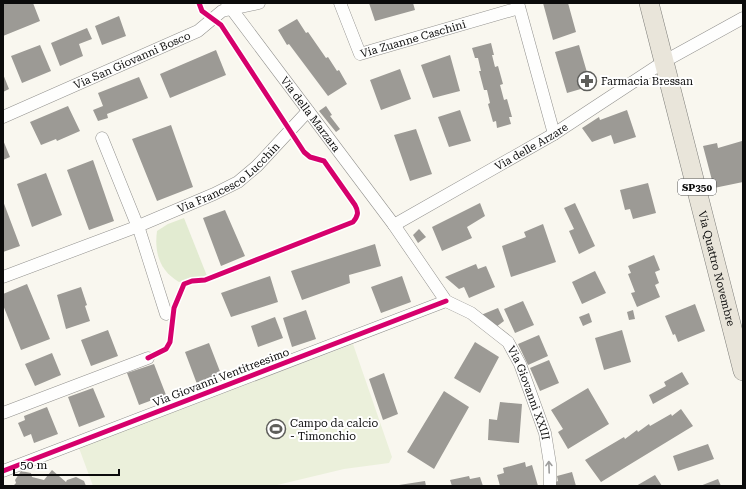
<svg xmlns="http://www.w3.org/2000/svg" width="746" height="489" font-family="'Roboto Serif',serif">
<rect width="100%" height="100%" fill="#f9f7ef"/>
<path fill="#e2ebd1" d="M184,218L207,276L179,282C160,271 154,253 157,231L168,224Z"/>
<path fill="#ebf0db" d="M353,344L392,457L389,463L344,469L273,486H93L79,448Z"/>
<path fill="#9c9a95" d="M3,3H33L40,21L3,36Z
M369,3H413L415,10L375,21Z
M543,3H568L576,32L553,40Z
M119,16L126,36L102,45L95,26Z
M297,19L306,33L308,32L326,58L328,57L337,71L339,70L347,84L328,96L289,44L287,45L278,30Z
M87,28L92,39L79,44L83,56L60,66L51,43Z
M491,43L494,55H492L495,67L498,66L503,84L500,85L504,100L507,99L512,117H509L511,124L497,128L496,121L493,122L488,104L490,103L487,90H484L479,71H481L478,58H475L472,48Z
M40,45L51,71L22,83L11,56Z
M579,45L591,86L567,93L555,52Z
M216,50L226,75L170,98L160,74Z
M450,55L460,91L433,98L421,65Z
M400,69L411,99L381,110L370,80Z
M3,74L9,89L3,92Z
M139,77L148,98L107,114L108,118L98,121L93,110L103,106L98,93Z
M68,106L80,131L57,141L56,139L41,145L30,122Z
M326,106L332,115L330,116L340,129L336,132L319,111Z
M460,110L471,141L449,147L438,117Z
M627,110L636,137L614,144L611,135L592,142L582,128L599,117L600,120Z
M171,125L193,187L157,201L132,139Z
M416,129L432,174L410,181L394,135Z
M3,140L10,157L3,160Z
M742,141L743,182L714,188L703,146L717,143L718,148Z
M93,160L114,221L89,230L67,170Z
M46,173L62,215L32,227L17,184Z
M648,183L656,213L633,219L630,209L625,210L620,190Z
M3,201L20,246L3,252Z
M480,203L485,216L467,227L472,238L442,251L432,227Z
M575,203L595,246L579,254L569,231L574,229L564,208Z
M225,210L245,256L221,266L203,218Z
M543,224L556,262L511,277L502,246L526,237L524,232Z
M419,229L426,237L418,243L413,235Z
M375,244L381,266L349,275L350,283L302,300L291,271Z
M654,255L660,270L655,272L659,283L655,285L660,297L637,307L631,293L635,292L628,274L631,273L628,266Z
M476,264L478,269L486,266L495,287L469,298L464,287L459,289L445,277Z
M595,271L606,293L582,304L572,282Z
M270,276L278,302L231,317L221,293Z
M402,276L411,302L381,313L371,287Z
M27,284L50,339L21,350L3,305V294Z
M81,287L87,305L85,306L90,321L66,329L57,295Z
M523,301L534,325L515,333L504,309Z
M695,304L705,331L678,342L675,334L673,335L665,316Z
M498,308L504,321L496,327L481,315Z
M306,310L316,339L292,347L283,318Z
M633,310L635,319L629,320L627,312Z
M589,313L592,322L583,326L579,317Z
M275,317L283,338L258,347L251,326Z
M108,330L118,356L91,366L81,340Z
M622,330L631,362L604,370L595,338Z
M539,335L548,356L528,365L518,344Z
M475,342L499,357L480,393L454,378Z
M209,343L221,374L197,384L185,352Z
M52,353L61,375L35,386L25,364Z
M549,360L559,383L540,391L530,368Z
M154,364L166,395L139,405L127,373Z
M682,372L689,384L653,404L649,395L666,386L664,382Z
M384,373L398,414L383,420L369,379Z
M93,388L105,417L79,427L68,397Z
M588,388L609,424L568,449L558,432L563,429L551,410Z
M444,391L469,407L434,469L407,452Z
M500,402L522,404L519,443L488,440L489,419L497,420Z
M47,407L58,434L34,443L31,434L24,437L18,423L25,420L24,416Z
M681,409L693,426L601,482L585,460L624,437L625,439L637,430L638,432L649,424L650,426L671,414L672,416Z
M708,444L714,459L678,471L673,456Z
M525,462L526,467L532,465L538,486H500L497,475L504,473L503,468Z
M52,470L66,482L67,480L76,477L84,481L86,486H13L16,483L15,480L21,471L31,473L32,477L44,480Z
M572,472L576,486H553V483L558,481L557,476Z
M655,475L662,486H636Z
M469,476L470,479L480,477L483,486H452L450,480Z
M718,479L721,486H700Z
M425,481L426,486H399V485Z"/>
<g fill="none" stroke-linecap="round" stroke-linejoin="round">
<g stroke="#92918e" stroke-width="13">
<g id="street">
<path id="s1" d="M227,3L394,225L446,301"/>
<path id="s2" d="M340,3L360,54L519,8"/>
<path d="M518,3L554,134"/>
<path id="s3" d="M3,117L198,31L222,11L259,3"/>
<path d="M102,138L140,232L166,314"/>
<path id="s4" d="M394,225L554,134L665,61L743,18"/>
<path id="s5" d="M3,277L136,227L214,194L238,182L257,166L308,111"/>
<path id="s6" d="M446,301L471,313L508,342L520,364L545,433L550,464V486"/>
<path d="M3,413L148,358"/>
<path d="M3,471L446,301"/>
</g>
</g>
<g stroke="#7f7f7b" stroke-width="20">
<g id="primary">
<path id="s7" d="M649,3L743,371"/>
</g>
</g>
<use href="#street" stroke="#fefefd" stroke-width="12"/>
<use href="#primary" stroke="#e9e5da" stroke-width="19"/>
<g stroke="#fff" stroke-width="8">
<path id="cycleway" d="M148,358L166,349L170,342L174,308L184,284L192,281L205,280L353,222C358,216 359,212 355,205L324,161L310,157L304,152L221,25L202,11L199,3
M3,471L446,301"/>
</g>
<use href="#cycleway" stroke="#d6006c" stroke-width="5"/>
</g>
<defs><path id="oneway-shaft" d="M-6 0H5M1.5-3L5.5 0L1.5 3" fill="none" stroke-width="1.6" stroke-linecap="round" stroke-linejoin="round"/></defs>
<use stroke="#9d9d9c" href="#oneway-shaft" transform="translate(549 467) rotate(-92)"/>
<defs>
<g id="pharmacy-ring" transform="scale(1)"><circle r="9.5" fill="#fff" stroke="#5e5e5b" stroke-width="1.5"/><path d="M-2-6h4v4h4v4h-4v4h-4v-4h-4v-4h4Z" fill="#5e5e5b"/></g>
<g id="stadium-ring" transform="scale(1)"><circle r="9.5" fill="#fff" stroke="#5e5e5b" stroke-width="1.5"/><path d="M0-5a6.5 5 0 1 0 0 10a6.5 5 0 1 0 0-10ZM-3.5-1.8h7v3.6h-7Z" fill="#5e5e5b"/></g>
</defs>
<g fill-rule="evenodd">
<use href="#pharmacy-ring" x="587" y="81"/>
<use href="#stadium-ring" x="276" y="429"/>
</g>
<g text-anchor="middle" stroke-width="4" stroke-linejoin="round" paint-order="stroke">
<rect fill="#fff" stroke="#545454" stroke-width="1" x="678" y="179" width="38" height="16" rx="3"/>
<g font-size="10" font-weight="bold" fill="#0b0b0b">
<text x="697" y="191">SP350</text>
</g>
<g font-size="11" fill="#0b0b0b" stroke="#fff">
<text dy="4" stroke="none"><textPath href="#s2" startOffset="110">Via Zuanne Caschini</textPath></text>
<text dy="4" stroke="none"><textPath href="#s3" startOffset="141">Via San Giovanni Bosco</textPath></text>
<text dy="4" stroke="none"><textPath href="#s1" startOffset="139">Via della Marzara</textPath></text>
<text dy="4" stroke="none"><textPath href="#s4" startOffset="158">Via delle Arzare</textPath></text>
<text dy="4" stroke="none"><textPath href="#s5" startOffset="248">Via Francesco Lucchin</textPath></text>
<text dy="4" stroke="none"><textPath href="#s7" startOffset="274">Via Quattro Novembre</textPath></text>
<text transform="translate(221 377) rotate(-21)" y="4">Via Giovanni Ventitreesimo</text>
<text dy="4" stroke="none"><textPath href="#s6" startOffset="130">Via Giovanni XXIII</textPath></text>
</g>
<g font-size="11" fill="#0b0b0b" stroke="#fff" text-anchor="start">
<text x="601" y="85">Farmacia Bressan</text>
<text x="290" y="427">Campo da calcio<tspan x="290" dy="13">- Timonchio</tspan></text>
</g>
</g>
<rect width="746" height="489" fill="none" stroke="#0b0b0b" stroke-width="8"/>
<path d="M14 469v6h105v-6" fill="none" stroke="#0b0b0b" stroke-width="2"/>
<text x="20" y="469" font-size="12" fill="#0b0b0b" stroke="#ffffff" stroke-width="3" paint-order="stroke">50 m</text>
</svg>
